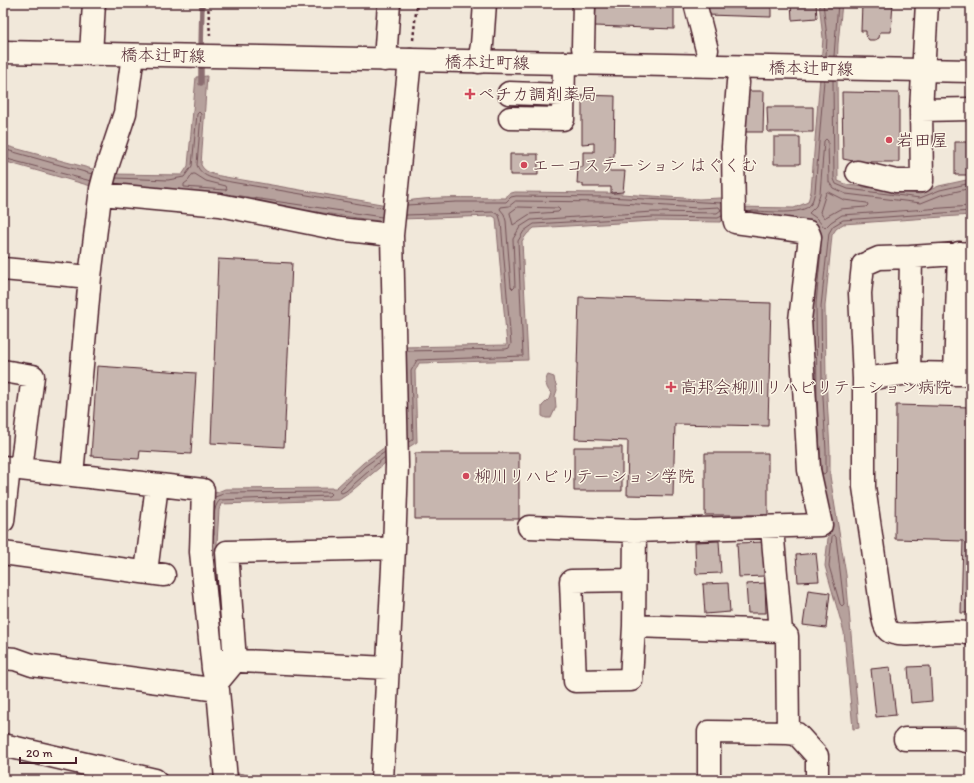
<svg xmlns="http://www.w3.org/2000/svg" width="974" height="783" font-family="Itim,'Klee One',sans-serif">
<rect width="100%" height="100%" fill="#f1e8da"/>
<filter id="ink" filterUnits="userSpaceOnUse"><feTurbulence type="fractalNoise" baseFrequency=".025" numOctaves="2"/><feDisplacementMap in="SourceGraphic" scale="8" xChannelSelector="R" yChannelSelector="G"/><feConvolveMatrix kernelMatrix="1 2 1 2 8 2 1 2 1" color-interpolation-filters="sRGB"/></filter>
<g filter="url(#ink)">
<path fill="#b6a19c" stroke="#8b6d6f" d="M819,3H842L838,44L837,73L838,181L848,185L920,194L939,186L971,179V215L843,224L836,229L832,235L825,306L826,379L830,451V476L846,575L859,728L853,729L844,632L825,566L829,529L817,468L813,400L812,303L817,246L730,215L720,222L653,221L534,228L527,234L522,241L528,360L419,363L415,371L417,442L391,458L348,494L339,500L221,504L219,510L217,543L227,654L215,648L210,495L225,489L336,488L363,463L403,434L401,347L507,345L496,218L493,216L401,219L385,222L235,200L91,186L3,161V145L111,174L182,175L188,166L196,77L207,76L201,165C206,175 221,176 231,178L387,205C424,195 468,198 506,198L508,194L515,192L606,193L699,199L721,198L737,207L794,208L808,202L811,191L823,38Z
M548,375L554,377L555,383L556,384L557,390L555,396L556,407L551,418H546L542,416V406L549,399L551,393C546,388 544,381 548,375Z
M233,772L273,780H234Z"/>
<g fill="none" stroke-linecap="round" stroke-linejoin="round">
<path stroke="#755358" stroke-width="1" d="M823,3L827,37L826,56
M834,56L838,3
M833,80L834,179L836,184L848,189L920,198L940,190L971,183
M3,149L92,174
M3,158L91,181
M193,174H195L206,181L226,186L227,189L225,190L184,187V184L188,181Z
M116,178L168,180L184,177L192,166L197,114L199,112L201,114L197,165C202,179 218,179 231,182L383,208
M971,188L941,195L921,203L846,194L833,188L829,182L828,141L826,139L824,141L820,194L816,206L809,213L816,218L825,228L831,222L842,215L971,206
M828,192L844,200L867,203L868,205L866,207L840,209L824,218L820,212L826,193Z
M233,195L382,217
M516,201L606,202L698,208L719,207L721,210L717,213L653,212L531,220L520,227L513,239L515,287L513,289L511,287L506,221L504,214L500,209L501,207L509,206Z
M407,205L456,202H506L511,197L516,196L606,197L722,203
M518,207L558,208L560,210L558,212L530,214L513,225L510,213Z
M750,212L752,211C765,211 803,216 811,204C813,201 814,195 815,192L824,80
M406,215L493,212L499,215L501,222L511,344L509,348L506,349L407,351
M821,250L816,304L817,400L821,468L822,473L824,474L826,472V451L822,379L821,306L829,233L833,226L843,220L971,211
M409,442L413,439L411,371L417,360L523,356L518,241L524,231L534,224L653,217L718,218L722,216
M385,452L365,466L340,490V492L342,493L346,491L385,457
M214,535C214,524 212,507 220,500L329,496L331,494L329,492L226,493L215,497
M834,535L836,537L844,604L842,606L840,604L829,566L832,537Z"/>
<path stroke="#8b6d6f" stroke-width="5.5" d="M201,51L202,3
M201,83V59"/>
</g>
<path fill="#c7b6af" stroke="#4a1f2b" d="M596,3H674V29L595,26Z
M707,3H771V17L707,15Z
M791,3H816L817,18L792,20Z
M862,3H893L891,32H880L879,38L875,40H869L866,36V31H861Z
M746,91H764L763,132H745Z
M842,92L899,93V162H858L843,159Z
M582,95L615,96L614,157H610L609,171H625L623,192L611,193V187H583V184H577L578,167H583V152H594V143L582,144Z
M767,107H813V132H768Z
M774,137H800V164H774Z
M955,142H971V175H955Z
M510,154H538V175H510Z
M218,259L292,263L284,447L211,443Z
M579,297L771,303L768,426L675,424L673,496L627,495L628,441L575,439Z
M97,366L196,373L191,454L140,451L139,459L91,456Z
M896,405L971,407V613H961L963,541L895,539Z
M574,447H622V491H574Z
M415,453H519V519H415Z
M705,453H768V515H705Z
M719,541L721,573L696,574L695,542Z
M764,542L765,576L739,577L737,543Z
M816,553L819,581L798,582L796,555Z
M728,583L730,612L705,614L703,584Z
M765,583L766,613H748L746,584Z
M808,590L830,593L826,628L803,625Z
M930,666L932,701L911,703L908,667Z
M890,667L896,715L876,717L871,669Z"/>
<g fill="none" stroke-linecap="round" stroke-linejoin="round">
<g stroke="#4a1f2b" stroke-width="25">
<path id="minor" d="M695,3L707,50
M583,48L584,3
M91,54L94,3
M385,60L389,3
M479,62L482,45L485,3
M509,93L563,95
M921,110L971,109
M510,118L563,119L564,63
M857,172L896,181H922L921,110L927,3
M101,194L220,205L339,229L392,235
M911,257L879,258L863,265L860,293L864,379V487L882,611C883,617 884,627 889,631C899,640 955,628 971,634
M3,269L90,277
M3,371L33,376L21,469
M909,373L911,257L971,253
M955,374L959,253
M864,379L909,373L971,374
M3,467L203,490L201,552L213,669L218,690L226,780
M72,475L90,277L101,189L106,170L125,113L133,55
M3,521L9,468
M529,527L635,531L821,525L809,470L800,320L810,237L808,232L735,222L734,217L733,147L738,82
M772,528L781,631L787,636L788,733L797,734L817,756V780
M635,531L634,626L781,631
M3,553L164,575
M146,572L157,485
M634,580L571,581L575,681L631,680L634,626
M3,658L15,659L32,665L218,690
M221,660L388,668
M216,684L235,661L227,552L394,548
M905,739H957L971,742
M3,745L155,780
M382,780L394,548L397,465L392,235L410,60
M709,780V732L788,733"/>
</g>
<g stroke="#4a1f2b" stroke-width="25">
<path id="major" d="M3,52L971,71"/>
</g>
<path stroke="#4a1f2b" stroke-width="2.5" stroke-dasharray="3 3" stroke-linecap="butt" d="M208,3L210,36
M413,40L417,3"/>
<use href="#minor" stroke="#fcf5e5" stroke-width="22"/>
<use href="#major" stroke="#fcf5e5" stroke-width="22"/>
</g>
</g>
<g fill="#d1495b" stroke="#fcf5e5" stroke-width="1.5">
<path d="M468 88h4v4h4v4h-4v4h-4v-4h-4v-4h4z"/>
<circle cx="889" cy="140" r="4"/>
<circle cx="524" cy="165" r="4"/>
<path d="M669 381h4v4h4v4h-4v4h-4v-4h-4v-4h4z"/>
<circle cx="466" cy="476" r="4"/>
</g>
<g text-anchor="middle" stroke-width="3" stroke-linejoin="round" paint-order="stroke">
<g font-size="17" fill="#4a1f2b" stroke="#fcf5e5">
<text transform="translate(163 55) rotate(1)" y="6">橋本辻町線</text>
<text transform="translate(487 62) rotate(1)" y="6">橋本辻町線</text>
<text transform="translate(811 68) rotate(1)" y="6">橋本辻町線</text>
</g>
<g font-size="17" fill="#4a1f2b" stroke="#fcf5e5" text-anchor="start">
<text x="478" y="100">ペチカ調剤薬局</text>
<text x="897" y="146">岩田屋</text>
<text x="532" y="171">エーコステーション はぐくむ</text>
<text x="680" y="393">高邦会柳川リハビリテーション病院</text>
<text x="474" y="482">柳川リハビリテーション学院</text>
</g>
</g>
<rect width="974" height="783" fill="none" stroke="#fcf5e5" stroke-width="16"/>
<rect x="8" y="8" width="958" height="767" fill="none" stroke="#4a1f2b" stroke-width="1.5" filter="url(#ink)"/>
<path d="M20 757v6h56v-6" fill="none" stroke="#4a1f2b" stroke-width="2"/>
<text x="26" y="757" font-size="12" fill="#4a1f2b" stroke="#fcf5e5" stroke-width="3" paint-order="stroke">20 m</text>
</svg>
